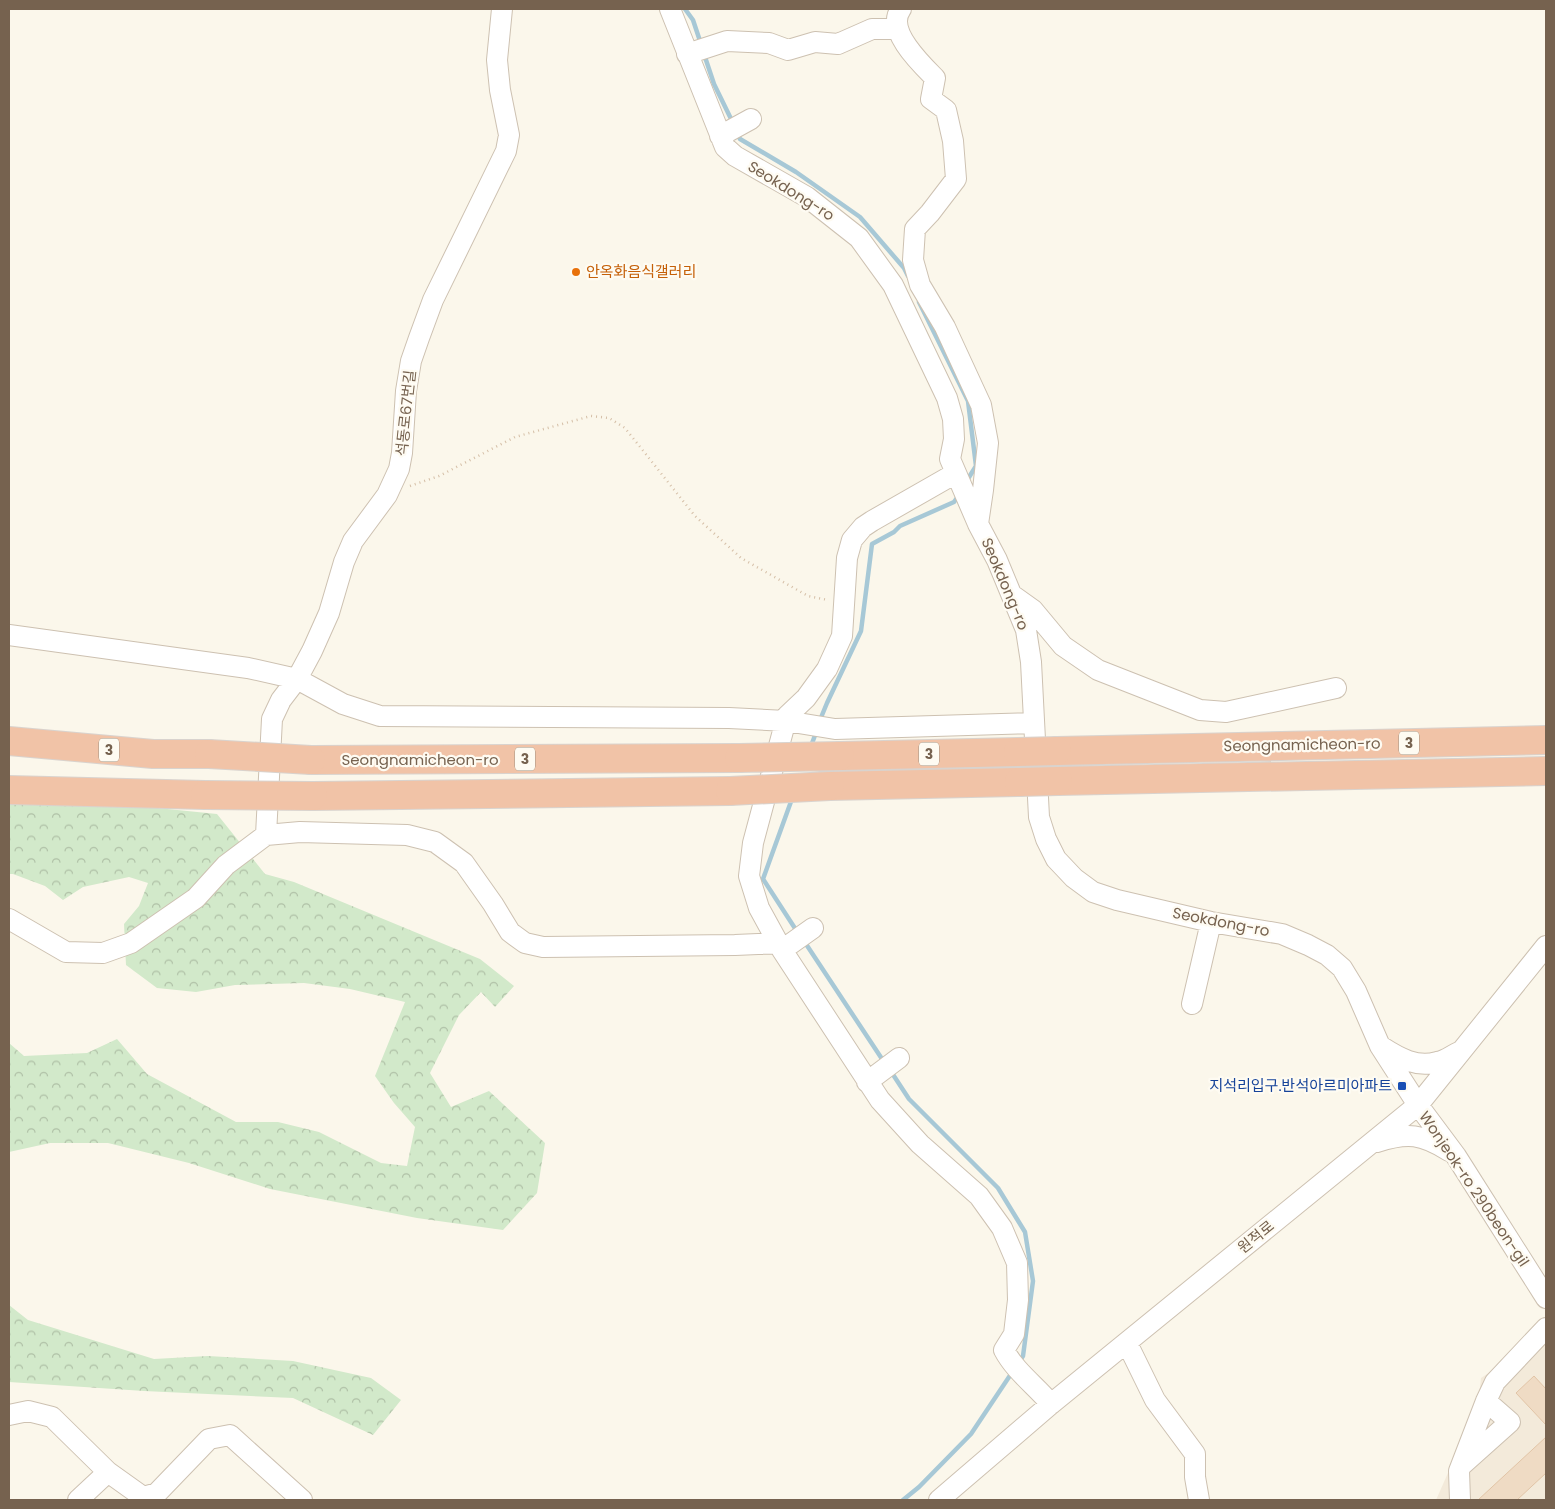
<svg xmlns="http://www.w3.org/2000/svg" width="1555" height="1509" font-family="Poppins,'Noto Sans KR',sans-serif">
<defs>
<pattern id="forest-crowns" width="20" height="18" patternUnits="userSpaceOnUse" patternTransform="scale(1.25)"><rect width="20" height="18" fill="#d2e9ca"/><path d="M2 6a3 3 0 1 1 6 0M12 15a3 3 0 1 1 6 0" fill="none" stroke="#afc0a6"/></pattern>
</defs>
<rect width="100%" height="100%" fill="#fbf7eb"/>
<path fill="#f3eada" d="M1546,1335V1500H1436L1478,1405L1481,1378Z"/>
<path fill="url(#forest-crowns)" d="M68,799L217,814L265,874L294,882L480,959L514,986L495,1007L481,992L459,1015L430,1073L451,1107L489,1091L545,1143L537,1193L503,1230L417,1218L270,1189L189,1163L108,1143H50L9,1152V1043L24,1056L87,1053L117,1039L147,1074L236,1122H278L319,1132L381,1163L407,1166L415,1127L394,1103L375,1076L405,1002L350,989L304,983L235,985L196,992L157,988L126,965L124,924L139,906L148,883L129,877L83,887L63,900L45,886L13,874H9V801Z
M9,1305L28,1320L154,1359L208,1356L293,1361L371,1378L401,1400L373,1435L293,1398L144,1391L9,1382Z"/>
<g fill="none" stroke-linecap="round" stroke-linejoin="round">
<path stroke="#a7c8d6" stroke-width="4.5" d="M685,9L693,20L701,44
M704,54L714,84L733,123
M737,132L740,139L796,172L860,217L904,268L908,276
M919,302L968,401L976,466L966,482
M820,720L827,703L861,631L872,544L894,532L900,526L954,502L959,495
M811,746L817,730
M793,796L763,879L798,933
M804,941L884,1062
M890,1070L909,1099L998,1188L1025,1232L1033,1281L1023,1356L1019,1362
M903,1500L919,1487L971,1434L1013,1371"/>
</g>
<path fill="#efdbc4" stroke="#e1c4a6" d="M1534,1376L1546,1389V1425L1516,1393Z
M1546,1437V1473L1517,1500H1478Z"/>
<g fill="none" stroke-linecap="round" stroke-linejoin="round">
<g stroke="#cdc1b1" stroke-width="22">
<path id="minor" d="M670,9L725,147L735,156L807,197L859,238L893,285L947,398L953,419L954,439L950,459L978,524L997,560L1026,630L1031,662L1039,817L1046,839L1056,859L1074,878L1093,892L1117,900L1211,922L1282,934L1308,945L1327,955L1342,968L1356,991L1380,1046L1418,1105L1456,1156L1546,1298
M901,9C885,30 921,64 935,78L931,99L946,110L953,141L956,179L930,213L915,229L913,260L920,285L945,327L981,405L988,443L983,490L978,524
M687,54L727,41L769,43L788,50L815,42L838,44L872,29H897
M720,136L751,119
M956,473L872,521L863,527L852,540L847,558L842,636L827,669L806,698L787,716L753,843L749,876L759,908L782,950L880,1100L920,1144L979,1196L1002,1228L1017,1263L1018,1300L1014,1334L1004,1350C1015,1371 1036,1386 1051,1404
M1012,595L1033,610L1063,646L1098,670L1200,710L1226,712L1336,688
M9,635L248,668L297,679L343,704L380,716L729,718L786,721L835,729L1034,723
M266,835L272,719L281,700L297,679L312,651L329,613L344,562L353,541L387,495L399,469L402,453L406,391L411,361L419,338L433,300L506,151L509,135L500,90L497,60L502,9
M9,919L66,952L103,953L131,943L196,898L226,865L266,835L300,832L407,835L435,842L464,863L493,904L510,932L525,943L543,947L735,945L779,943
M782,950L813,928
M1192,1004L1211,922
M1382,1047C1399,1058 1417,1068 1437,1062C1445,1061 1452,1055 1459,1052
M867,1082L899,1058
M1377,1142C1408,1132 1422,1134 1449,1151
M1127,1343L1155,1400L1195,1454V1477L1199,1500
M9,1415L28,1411L52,1417L108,1472L143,1497L157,1493L209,1439L230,1435L302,1500
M1463,1464L1510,1422L1486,1401
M78,1500L108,1472
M939,1500L1051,1404L1418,1105L1546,946
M1460,1500L1459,1471L1486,1401L1495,1382L1546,1328"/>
</g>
<g stroke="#d9d3ce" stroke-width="30">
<path id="highway" d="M9,741L153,754H209
M1057,751L1546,740
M840,756L1018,752
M311,760L739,758
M1058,781L1546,771
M830,786L1019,782
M9,790L205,795
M313,796L730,791"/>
</g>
<path stroke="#d5bfa7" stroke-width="2.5" stroke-dasharray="1 4" stroke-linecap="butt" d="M410,486L439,476L515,437L591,416L609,418L625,428L695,516L741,558L808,596L828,600"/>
<use href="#minor" stroke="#fff" stroke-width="20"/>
<use href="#highway" stroke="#f1c3a7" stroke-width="28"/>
<g stroke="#d9d3ce" stroke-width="30" stroke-linecap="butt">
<path id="highway-bridge" d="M1018,752L1057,751
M209,754L311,760
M739,758L840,756
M1019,782L1058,781
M730,791L830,786
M205,795L313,796"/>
</g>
<use href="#highway-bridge" stroke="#f1c3a7" stroke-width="28"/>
</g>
<circle fill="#e8710a" stroke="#fefbf2" stroke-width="2" cx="576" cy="272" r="5"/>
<rect fill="#1a4fb4" stroke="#fefbf2" stroke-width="2" x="1397" y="1081" width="10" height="10" rx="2.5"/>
<g text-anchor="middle" stroke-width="4.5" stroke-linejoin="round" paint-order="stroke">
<g fill="#fefbf2" stroke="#9f9080" stroke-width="1">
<rect x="1399" y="731.5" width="20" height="23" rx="4"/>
<rect x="99" y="738.5" width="20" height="23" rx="4"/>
<rect x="919" y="742.5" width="20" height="23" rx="4"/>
<rect x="515" y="747.5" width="20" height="23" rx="4"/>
</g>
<g font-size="14" font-weight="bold" fill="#76624f">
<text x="1409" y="748">3</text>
<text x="109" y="755">3</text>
<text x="929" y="759">3</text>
<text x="525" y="764">3</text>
</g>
<g font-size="15" fill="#76624f" stroke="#fefbf2">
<text transform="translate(791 191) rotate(32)" y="5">Seokdong-ro</text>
<text transform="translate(406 413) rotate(-84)" y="5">석동로67번길</text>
<text transform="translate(1005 584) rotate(67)" y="5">Seokdong-ro</text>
<text transform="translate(1302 745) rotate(-1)" y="5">Seongnamicheon-ro</text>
<text x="420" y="765">Seongnamicheon-ro</text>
<text transform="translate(1221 922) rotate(11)" y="5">Seokdong-ro</text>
<text transform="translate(1474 1189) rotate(56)" y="5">Wonjeok-ro 290beon-gil</text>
<text transform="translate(1256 1237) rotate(-39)" y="5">원적로</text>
</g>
<g font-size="15" fill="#c56008" stroke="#fefbf2" text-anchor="start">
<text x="586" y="277">안옥화음식갤러리</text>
</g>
<g font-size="15" fill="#164399" stroke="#fefbf2" text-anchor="end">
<text x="1392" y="1091">지석리입구.반석아르미아파트</text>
</g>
</g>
<rect width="1555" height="1509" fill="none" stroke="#76624f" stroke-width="20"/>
</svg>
